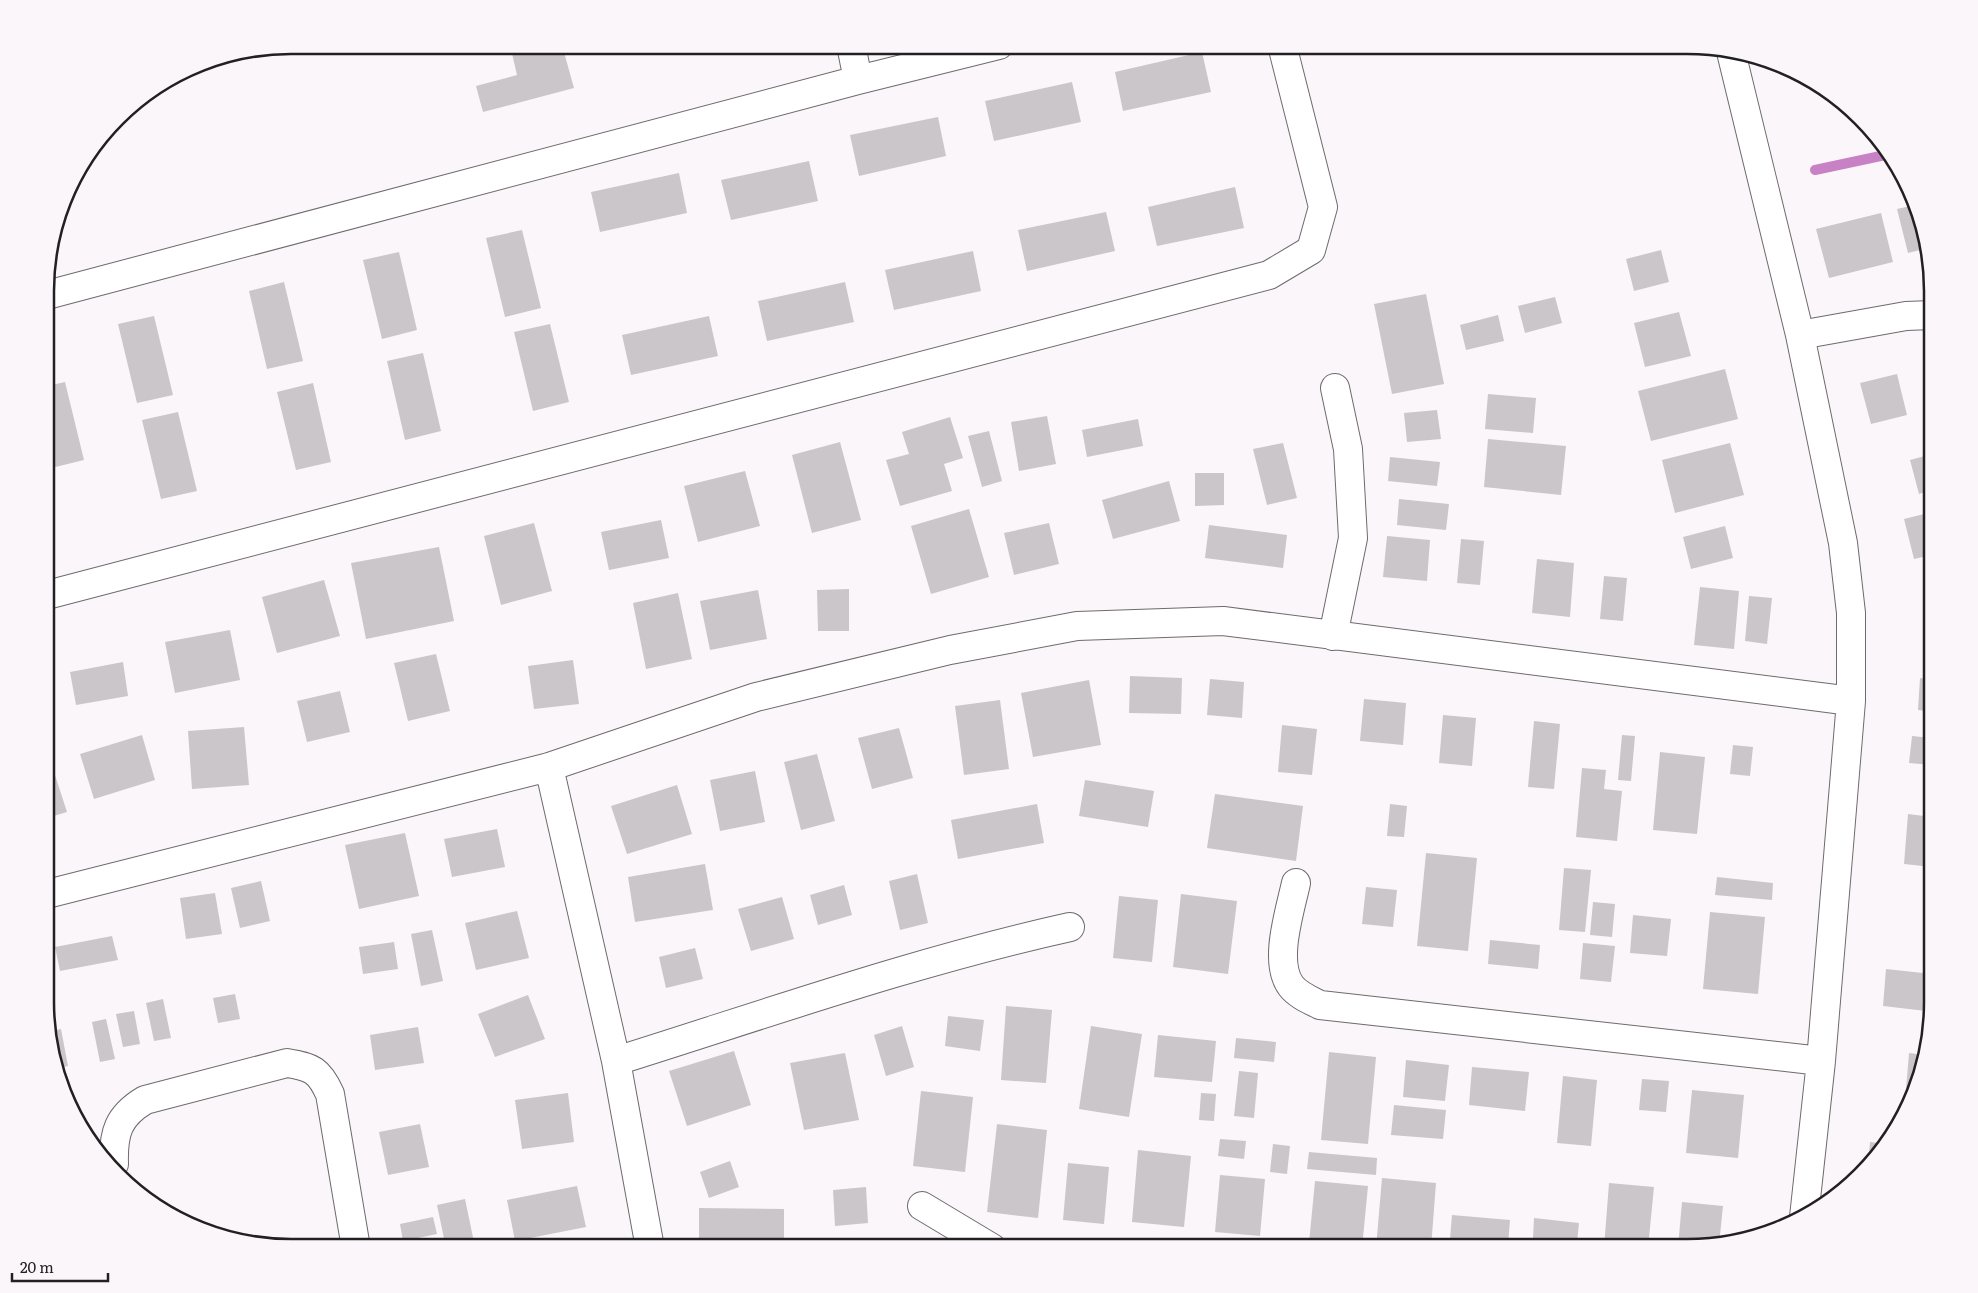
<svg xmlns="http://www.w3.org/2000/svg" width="1978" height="1293" font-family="Literata,serif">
<rect width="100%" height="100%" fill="#fbf6fa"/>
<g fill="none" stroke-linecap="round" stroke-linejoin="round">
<path stroke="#c981c6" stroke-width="10" d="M1815,170L1890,154"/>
</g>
<path fill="#cac6ca" d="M510,45H562L574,88L483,112L476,86L517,75Z
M1202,52L1211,92L1123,111L1115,72Z
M1072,82L1081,122L994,141L985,101Z
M938,117L946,156L859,176L850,135Z
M809,161L818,201L731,220L721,180Z
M679,173L687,213L600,232L591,192Z
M1235,187L1244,228L1157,246L1148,207Z
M1915,205L1925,227L1928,248L1908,253L1897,209Z
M1106,212L1115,251L1027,271L1018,230Z
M1881,213L1893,262L1829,278L1816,229Z
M522,230L541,308L505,317L486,238Z
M1661,250L1669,282L1634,291L1626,259Z
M973,251L981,291L894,310L885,270Z
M399,252L417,330L382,339L363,260Z
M284,282L303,361L267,369L249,291Z
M845,282L854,322L767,341L758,301Z
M1426,294L1444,384L1392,394L1374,304Z
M1555,297L1562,323L1525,333L1518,306Z
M1679,312L1691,356L1645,367L1634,323Z
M1498,315L1504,341L1466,350L1460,325Z
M154,316L173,395L137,403L118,324Z
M709,316L718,356L631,375L622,335Z
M550,324L569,402L533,411L514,332Z
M423,353L441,431L405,440L387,361Z
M1725,369L1738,419L1651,441L1638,391Z
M1897,374L1907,415L1871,424L1860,383Z
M65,382L84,460L47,469V386Z
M313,383L331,462L296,470L277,392Z
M1488,394L1536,398L1533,433L1485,429Z
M1437,410L1441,439L1407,442L1404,413Z
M178,412L197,491L161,499L142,420Z
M1047,416L1056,464L1019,471L1011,422Z
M950,417L963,458L944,464L952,491L900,506L886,460L909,454L902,432Z
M1138,419L1143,446L1087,457L1082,430Z
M989,431L1002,481L982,487L968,436Z
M1488,439L1566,446L1561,495L1484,487Z
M840,442L861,520L812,533L792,455Z
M1283,443L1297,498L1267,505L1253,449Z
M1730,443L1744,495L1675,513L1662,460Z
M1932,454V490L1919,494L1910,460Z
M1390,457L1440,462L1437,486L1388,481Z
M745,471L760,526L698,542L684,486Z
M1195,473H1224V505L1195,506Z
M1169,481L1180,521L1113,539L1102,500Z
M1399,499L1449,504L1446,530L1397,525Z
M969,509L989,577L931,594L911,526Z
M1932,512V555L1914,559L1904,519Z
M661,520L669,558L609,570L601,532Z
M534,523L552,591L501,605L484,536Z
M1049,523L1059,564L1014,575L1004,533Z
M1209,525L1287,535L1283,568L1205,558Z
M1725,526L1733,558L1691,569L1683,537Z
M1387,536L1430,540L1427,581L1383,577Z
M1461,539L1484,541L1480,585L1457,583Z
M439,547L454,621L366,639L351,563Z
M1537,559L1574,563L1570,617L1532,613Z
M1604,576L1627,578L1623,621L1600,619Z
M324,580L340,636L277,653L262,597Z
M1930,585H1932V628L1926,627Z
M1700,587L1739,591L1734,649L1694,645Z
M849,589V631H818L817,590Z
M758,590L767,639L710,650L700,601Z
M678,593L692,659L646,669L633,603Z
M1749,596L1772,598L1767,644L1745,641Z
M230,630L240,680L175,693L165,642Z
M436,654L450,711L408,721L394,663Z
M573,660L579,704L534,709L528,666Z
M123,662L128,696L76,705L70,672Z
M1130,676L1182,678L1181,714L1129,713Z
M1920,678L1932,680V712L1918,710Z
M1210,679L1244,682L1242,718L1207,715Z
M1089,680L1101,745L1033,757L1021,693Z
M340,691L350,732L307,742L297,701Z
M1364,699L1406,703L1403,745L1360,741Z
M1000,700L1009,769L964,775L955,706Z
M1443,715L1476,718L1472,766L1439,763Z
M1534,721L1560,724L1554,789L1528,787Z
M1282,725L1317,729L1312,775L1278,772Z
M244,727L249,785L192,789L188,731Z
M899,728L913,778L872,789L858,738Z
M142,735L155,780L94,799L80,754Z
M1622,735L1635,736L1631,781L1618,780Z
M1912,736L1932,738V765L1909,763Z
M1733,745L1753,747L1750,776L1730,774Z
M1660,752L1705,757L1697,834L1653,830Z
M817,754L835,821L801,830L784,762Z
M1582,768L1606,770L1604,789L1622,791L1617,841L1576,837Z
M53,769L67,812L47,818V771Z
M755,771L765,822L720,831L710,780Z
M1085,780L1154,791L1148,827L1079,816Z
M677,785L692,834L627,854L611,806Z
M1215,794L1303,806L1296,861L1207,848Z
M1037,804L1044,843L958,859L951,820Z
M1390,804L1407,806L1404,837L1387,836Z
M1908,814L1932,817V867L1904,864Z
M497,829L505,867L452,877L444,839Z
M405,833L419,896L359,909L345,845Z
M1426,853L1477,858L1468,951L1417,946Z
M705,864L713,910L635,922L628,877Z
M1564,868L1591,870L1585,932L1559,930Z
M917,874L928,923L900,930L889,881Z
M1717,877L1773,883L1772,900L1715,895Z
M261,881L270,921L240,928L231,888Z
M844,885L852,915L818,925L810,895Z
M1366,887L1397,890L1393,927L1362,924Z
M215,893L222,934L186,939L180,898Z
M1181,894L1237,901L1228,974L1173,967Z
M1119,896L1158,900L1152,962L1113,958Z
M782,897L794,939L751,951L738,909Z
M1593,902L1615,904L1612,937L1590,935Z
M517,911L529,958L476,970L465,923Z
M1710,912L1765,917L1758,994L1703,989Z
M1633,915L1671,919L1667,956L1630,953Z
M432,930L443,981L421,986L411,934Z
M112,936L118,960L60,971L55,947Z
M1490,940L1540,945L1538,969L1488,964Z
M394,942L398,969L363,974L359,947Z
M1583,943L1615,946L1611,982L1580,979Z
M695,948L703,979L666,988L659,957Z
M1886,969L1932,974V1014L1926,1013V1011L1883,1006Z
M235,994L240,1019L218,1023L213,998Z
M528,995L545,1039L495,1057L478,1014Z
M163,999L171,1038L154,1041L146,1003Z
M1006,1006L1052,1010L1046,1083L1001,1080Z
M134,1011L140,1044L123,1047L116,1014Z
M948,1016L984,1020L980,1051L945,1046Z
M106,1019L115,1059L100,1062L92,1022Z
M902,1026L914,1067L886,1076L874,1035Z
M1091,1026L1142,1034L1129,1117L1079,1109Z
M418,1027L424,1063L375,1070L370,1035Z
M61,1029L68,1066L59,1068L47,1032Z
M1158,1035L1216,1041L1212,1082L1154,1077Z
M1236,1038L1276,1042L1274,1062L1234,1058Z
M734,1051L751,1105L687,1126L669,1071Z
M1329,1052L1376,1057L1368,1144L1321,1140Z
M845,1053L859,1120L804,1130L790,1063Z
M1909,1053L1925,1055L1920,1081L1904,1114Z
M1406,1060L1449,1065L1445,1101L1403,1097Z
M1472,1067L1529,1072L1525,1111L1469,1105Z
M1239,1071L1258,1073L1254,1118L1234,1116Z
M1563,1076L1597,1080L1591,1146L1557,1143Z
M1642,1079L1669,1081L1666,1112L1639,1110Z
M1692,1090L1744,1095L1738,1158L1686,1153Z
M921,1091L973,1097L965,1172L913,1166Z
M568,1093L574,1142L522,1149L515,1100Z
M1201,1093L1216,1094L1214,1121L1199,1120Z
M1394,1105L1446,1110L1443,1139L1391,1135Z
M420,1124L429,1167L388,1175L379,1132Z
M997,1124L1047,1130L1038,1218L987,1212Z
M1220,1139L1246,1141L1244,1159L1218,1156Z
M1870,1142L1887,1144L1868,1165Z
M1273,1144L1290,1146L1287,1174L1270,1172Z
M1138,1150L1191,1156L1184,1227L1132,1222Z
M1309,1152L1377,1158L1376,1175L1307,1169Z
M730,1161L739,1187L709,1198L700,1172Z
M1068,1163L1109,1167L1104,1224L1063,1220Z
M1220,1175L1265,1179L1260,1236L1215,1232Z
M1382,1178L1436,1183L1431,1248H1376Z
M1315,1181L1368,1186L1362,1248L1309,1243Z
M1609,1183L1654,1187L1648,1248H1604Z
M577,1186L586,1227L515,1241L507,1200Z
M866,1187L868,1223L835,1226L833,1190Z
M465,1199L475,1247L446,1248L437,1205Z
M1682,1202L1723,1206L1719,1245L1678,1247Z
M699,1208L784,1209V1248H699Z
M1452,1215L1510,1220L1508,1245L1450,1239Z
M433,1217L437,1234L403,1241L400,1224Z
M1534,1218L1579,1223L1577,1243L1533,1239Z"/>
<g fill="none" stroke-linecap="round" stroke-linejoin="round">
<g stroke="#6e6a6e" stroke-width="30">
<path id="minor" d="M851,45L858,80
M1731,52L1800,335L1843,543L1851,613V701L1821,1061L1804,1217
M47,295L858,80L999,45
M1800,335L1906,316L1932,315
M47,595L1269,275L1311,250L1323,207L1282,45
M1333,636L1353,538L1348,449L1335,388
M549,767L616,1061L650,1248
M1296,883C1290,911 1273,962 1291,986C1298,995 1310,1000 1320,1005L1821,1061
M47,894L549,767L756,697L950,650L1077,626L1223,621L1851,701
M616,1061C766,1014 916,961 1070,927
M114,1164C113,1133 118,1116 145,1100L287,1063C312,1067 319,1070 330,1094L356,1248
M922,1206L992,1248"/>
</g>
<use href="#minor" stroke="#fff" stroke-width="28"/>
</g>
<path d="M0 0H1978V1293H0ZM291 54H1687A237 237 0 0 1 1924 291V1002A237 237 0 0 1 1687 1239H291A237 237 0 0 1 54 1002V291A237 237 0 0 1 291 54Z" fill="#fbf6fa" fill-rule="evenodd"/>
<path fill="none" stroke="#222022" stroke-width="2.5" d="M291 54H1687A237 237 0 0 1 1924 291V1002A237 237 0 0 1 1687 1239H291A237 237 0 0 1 54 1002V291A237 237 0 0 1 291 54Z"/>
<path d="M12 1273v8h96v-8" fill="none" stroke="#222022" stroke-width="2.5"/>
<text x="20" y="1273" font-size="15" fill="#222022" stroke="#fbf6fa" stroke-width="4" paint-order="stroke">20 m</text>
</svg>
